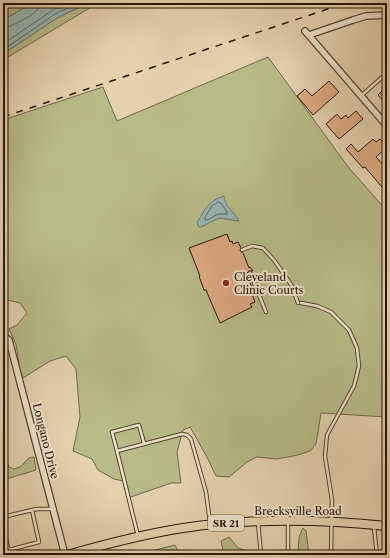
<svg xmlns="http://www.w3.org/2000/svg" width="390" height="558" font-family="'Libre Caslon Text',serif">
<rect width="100%" height="100%" fill="#e4d2af"/>
<filter id="stains"><feTurbulence type="fractalNoise" baseFrequency=".005" numOctaves="4"/><feColorMatrix values="0 0 0 0 .2 0 0 0 0 .09 0 0 0 0 .02 0 0 0 .5 -.17"/></filter>
<radialGradient id="worn" r=".72"><stop offset=".6" stop-color="#630" stop-opacity="0"/><stop offset="1" stop-color="#630" stop-opacity=".3"/></radialGradient>
<path fill="#b7bb88" stroke="#6e6846" d="M3,3H33L3,20Z
M88,3H98L3,60V54L57,18Z
M268,57L349,168L387,211V417L321,413L316,444L310,451L298,455L277,459L257,457L247,462L229,477L216,476L207,457L190,427L183,430L177,452L181,483H171L128,498L123,481L114,479L98,470L92,459L73,451L80,417L76,369L66,356L50,361L23,378L20,370L16,344L9,329L17,325L27,313L20,303L3,299V120L103,87L117,121Z
M3,452L9,467L14,469C16,468 18,468 20,467C26,463 26,457 34,457L36,470L3,480Z
M303,528L306,531L309,555H298L299,537Z
M229,537L238,548L250,552L252,555H224L221,541Z
M175,545L180,555H135Z"/>
<path fill="#98b6b4" stroke="#6a756e" d="M33,3H88L57,18L3,54V20Z
M224,196C224,206 235,213 239,221L219,218L201,227H199L197,223C204,210 209,200 224,196Z"/>
<g fill="none" stroke-linecap="round" stroke-linejoin="round">
<path stroke="#5e655c" stroke-width="1" d="M3,28C9,28 34,15 38,9C40,7 39,6 39,3
M3,44L53,10L67,3
M3,50L55,14L79,3
M219,202L221,203L227,212V214H218L208,220H205V217L212,206Z"/>
</g>
<path fill="#deaa83" stroke="#241405" d="M329,81L339,92L313,115L297,96L305,89L312,96Z
M387,86V105L378,95Z
M356,111L363,119L339,139L326,124L337,114L341,119L346,115L348,118Z
M373,139L376,142L380,139L387,147L376,157L387,169V193L365,167L363,168L346,149L351,144L358,152Z
M227,234L230,242L232,241L233,244L238,242L241,248L240,251L243,253L249,268L250,267L253,271H249L246,274L254,292L252,294L255,302L250,304L252,307L220,323L206,290H204L199,276H200L189,248Z"/>
<g fill="none" stroke-linecap="round" stroke-linejoin="round">
<g stroke="#544430" stroke-width="4.5">
<path id="lane" d="M362,95L387,73
M242,250L252,246L263,248L274,260L292,286L298,303
M250,273L266,312
M301,303L317,306L331,312L349,330L357,348L359,366L354,386L327,435L325,456L332,500L331,555
M117,451L112,432L139,425L144,443
M32,510L38,509H52
M3,517L32,510L39,542L9,550
M258,522L261,555
M3,527L10,555
M374,527L377,555
M138,536L117,451L182,434L187,435L191,439L206,492L210,522
M288,555V523"/>
</g>
<g stroke="#544430" stroke-width="8">
<path id="street" d="M305,31L387,126
M309,35L353,20L366,16L387,15
M3,335L9,340L65,555"/>
</g>
<g stroke="#241405" stroke-width="10">
<path id="primary" d="M67,555C106,544 144,534 183,528C251,518 319,519 387,526"/>
</g>
<use href="#lane" stroke="#ede2cb" stroke-width="2.5"/>
<use href="#street" stroke="#ede2cb" stroke-width="5.5"/>
<use href="#primary" stroke="#e4d2af" stroke-width="8"/>
<path stroke="#241405" stroke-width="1.5" stroke-dasharray="7 7" stroke-linecap="butt" d="M3,117L346,3"/>
</g>
<circle fill="#8f2418" stroke="#ede2cb" stroke-width="1.5" cx="226" cy="283" r="4"/>
<g text-anchor="middle" stroke-width="4" stroke-linejoin="round" paint-order="stroke">
<rect fill="#ede2cb" stroke="#605240" stroke-width="1" x="208" y="515" width="36" height="16" rx="3"/>
<g font-size="10" font-weight="bold" fill="#241405">
<text x="226" y="527">SR 21</text>
</g>
<g font-size="11" fill="#241405" stroke="#ede2cb" text-anchor="start">
<text x="234" y="281">Cleveland<tspan x="234" dy="13">Clinic Courts</tspan></text>
</g>
<g font-size="11" fill="#241405" stroke="#ede2cb">
<text transform="translate(46 441) rotate(76)" y="4">Longano Drive</text>
<text x="298" y="515">Brecksville Road</text>
</g>
</g>
<rect width="390" height="558" fill="none" stroke="#e4d2af" stroke-width="16"/>
<rect x="4" y="4" width="382" height="550" fill="none" stroke="#241405" stroke-width="2"/>
<rect x="8" y="8" width="374" height="542" fill="none" stroke="#241405"/>
<rect width="100%" height="100%" filter="url(#stains)"/>
<rect width="100%" height="100%" fill="url(#worn)"/>
</svg>
